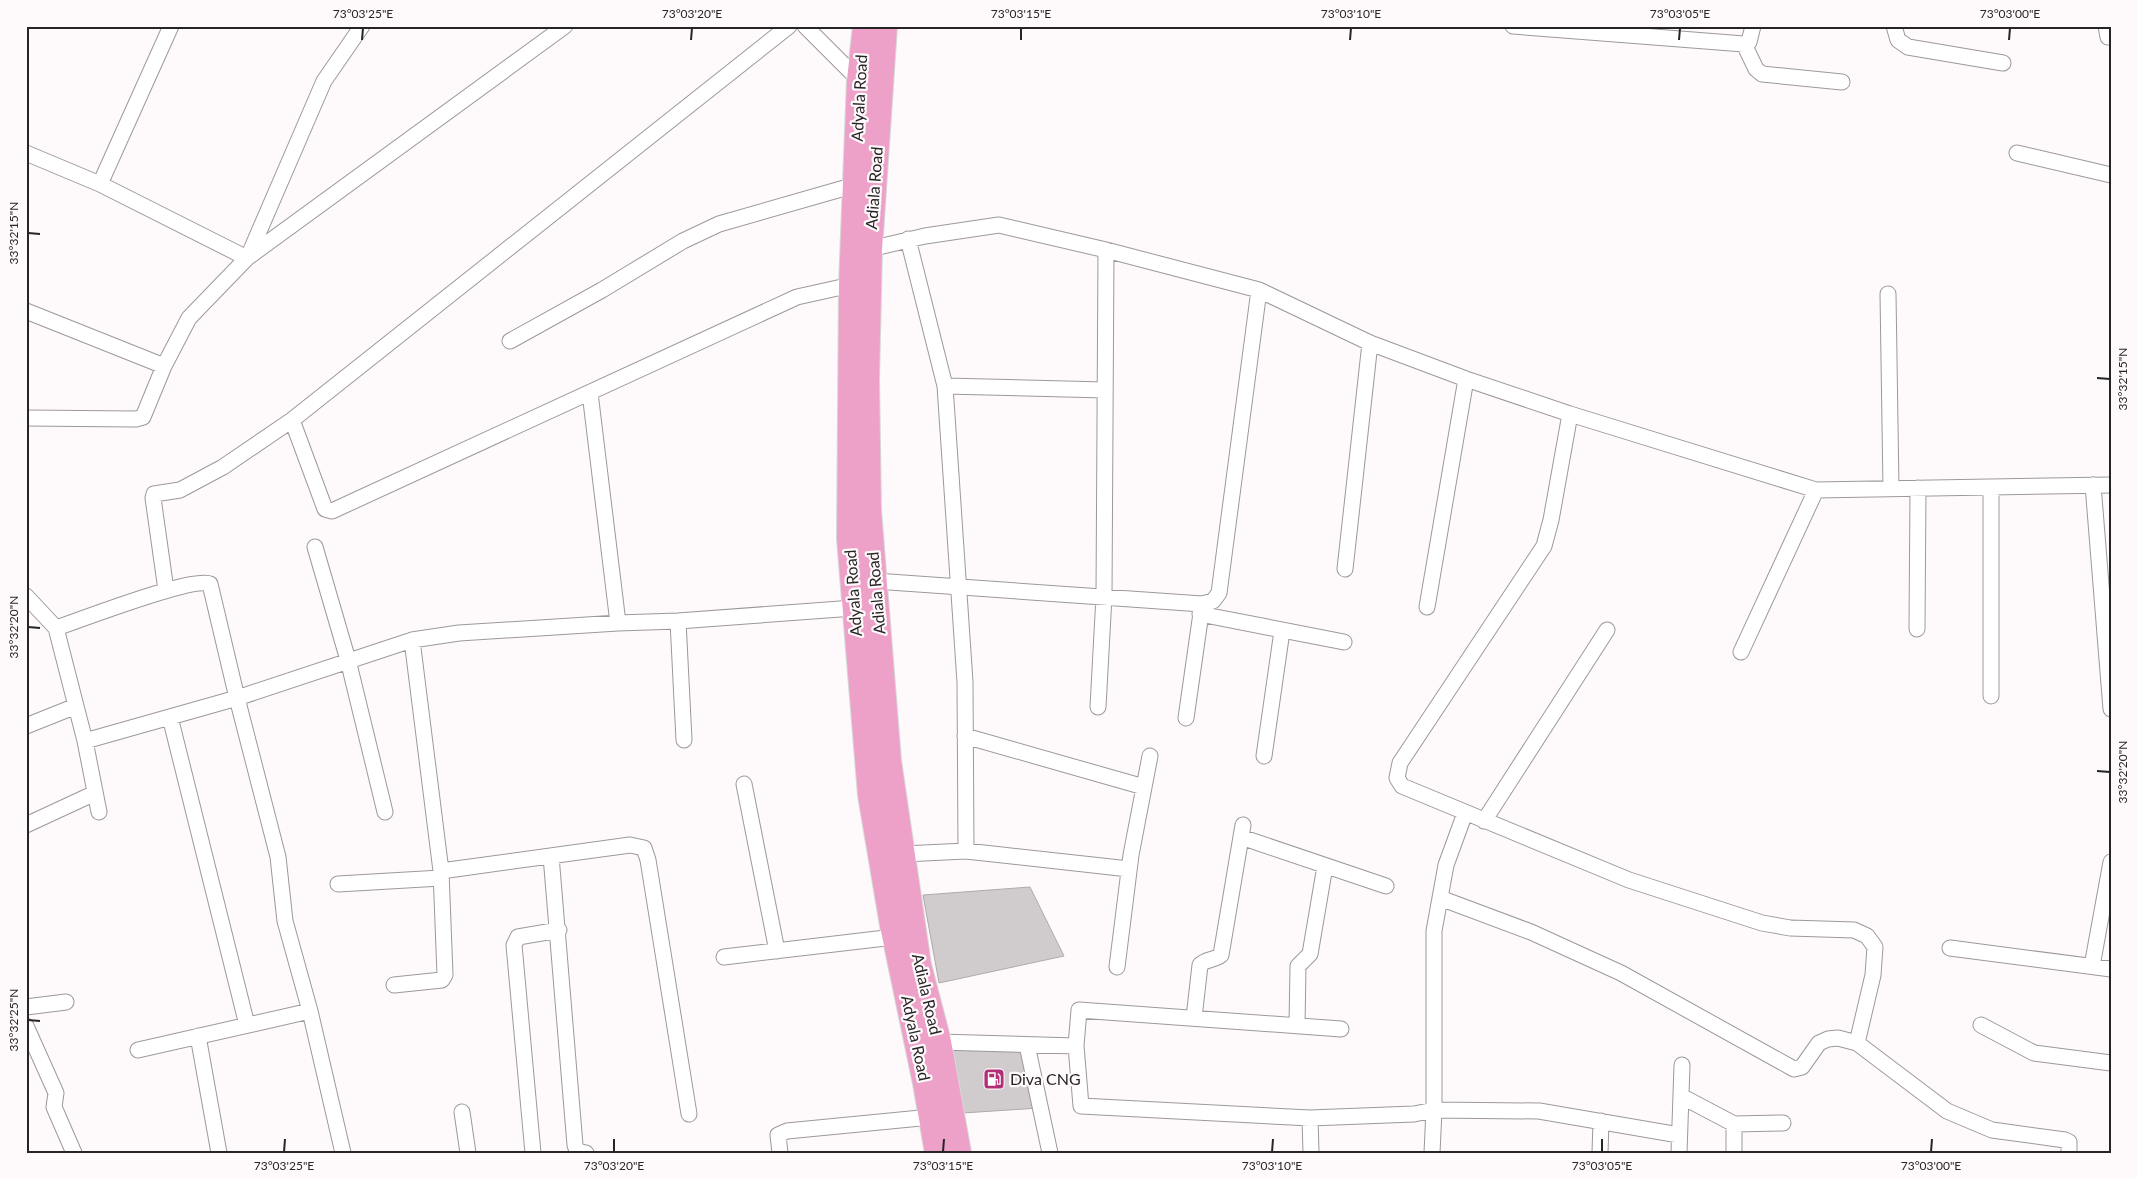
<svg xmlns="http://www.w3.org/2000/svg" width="2137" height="1179" font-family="Lato,sans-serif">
<rect width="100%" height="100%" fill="#fef9fb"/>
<path fill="#d0cbcd" stroke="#afaaac" d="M1030,887L1064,956L939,983L923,895Z
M951,1047L1024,1050L1039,1108L963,1113Z"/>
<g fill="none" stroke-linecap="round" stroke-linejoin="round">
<g stroke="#9d999b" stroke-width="17">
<path id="minor" d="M805,26L859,80
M1513,26L1744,44L1749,42L1753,26
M1894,26L1898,40L1908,47L2003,63
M2106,26L2108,37L2111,36
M1744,44L1756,69L1762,74L1842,82
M26,153L100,184L247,258
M2017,153L2111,175
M100,184L171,26
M908,239L945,386L965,682L966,851
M870,249L925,236L999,225L1106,250L1259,290L1370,343L1466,379L1570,414L1816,490L2111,485
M248,257L324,81L362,26
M1888,294L1891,489
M26,311L164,366
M510,341L602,290L683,241L719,224L855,185
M945,386L1105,390
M590,393L618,623
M1570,414L1551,520L1544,546L1400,763L1397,778L1402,786L1629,880L1762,923L1790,928L1854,930L1867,936L1875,947L1873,975L1857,1043
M26,418L136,419L143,417L164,366L189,318L247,258L565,26
M292,420L325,509L332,511L797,297L851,285
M2093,485L2111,709
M1991,487V696
M315,547L348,660L385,812
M1345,569L1370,343
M875,581L1202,604L1213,601L1219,593L1259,290
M166,590L153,498L154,494L180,490L223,467L292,420L789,26
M26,596L56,628L85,741L99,812
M1427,607L1466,379
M1200,614L1344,642
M678,621L684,740
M56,628C80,620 193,576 210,584L237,698L278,857L285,921L310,1011L343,1153
M1917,629L1918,488
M1741,652L1816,490
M1098,707L1104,596L1106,250
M170,717L247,1025
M1186,718L1202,606
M26,726L76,706
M965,736L1144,787
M85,741L237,698L412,640L459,633L618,623L678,621L854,608
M1264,756L1282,631
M744,784L777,951
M1484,821L1607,630
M26,825L95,793
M1241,837L1386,886
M903,854L966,851L1129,869
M551,856L575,1145L577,1151L586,1153
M441,871L630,845L644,848L648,860L689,1114
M338,884L441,878
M1440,898L1531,932L1621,973L1794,1069L1802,1067L1819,1043L1828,1039L1838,1038L1857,1043L1947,1111L1992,1130L2065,1140L2069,1142V1153
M1950,948L2111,969
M724,957L894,937
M2092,966L2111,862
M1117,967L1131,855L1150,756
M394,985L442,980L445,975L441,871L412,640
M26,1007L66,1002
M1194,1018L1200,965C1206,959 1215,960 1221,955L1243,825
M1981,1025L2034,1053L2111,1063
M26,1026L56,1093L54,1107L74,1153
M1297,1026L1298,966L1310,954L1325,866
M1341,1029L1079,1010L1076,1046L1081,1106L1310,1118L1414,1114L1434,1110L1539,1111L1679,1135
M198,1036L219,1153
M939,1042L1076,1046
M1027,1045L1050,1153
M138,1050L310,1011
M1681,1096L1734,1124L1783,1123
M462,1112L468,1153
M1310,1118L1311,1153
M533,1153L514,945L518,937L559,930
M780,1153L778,1135L787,1131L931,1117
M1432,1153L1434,1110V931L1446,865L1465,813
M1600,1153L1601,1121
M1679,1153L1682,1065
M1734,1153V1124"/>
</g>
<g stroke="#d8d8d8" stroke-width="26">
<path id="primary" d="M865,26L859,80L851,285L849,539L870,795L892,925L925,1083L937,1153
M885,26L870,249L867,379L869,510L889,761L919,965L939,1042L959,1153"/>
</g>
<use href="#minor" stroke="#fff" stroke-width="15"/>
<use href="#primary" stroke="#eea1c8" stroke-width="24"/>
</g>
<path fill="none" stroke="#262424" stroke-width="2" d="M362,40L363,28M691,40L692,28M1021,40V28M1350,40L1351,28M1679,40L1680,28M2009,40L2010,28M28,233L40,234M2097,378L2110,379M28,627L40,628M2097,771L2110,772M28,1020L40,1021M284,1152L285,1139M614,1152V1139M943,1152L944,1139M1272,1152L1273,1139M1602,1152V1139M1931,1152L1932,1139"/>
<defs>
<g id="fuel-square" transform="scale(1.125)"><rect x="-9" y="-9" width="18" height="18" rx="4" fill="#b22e77" stroke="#fef9fb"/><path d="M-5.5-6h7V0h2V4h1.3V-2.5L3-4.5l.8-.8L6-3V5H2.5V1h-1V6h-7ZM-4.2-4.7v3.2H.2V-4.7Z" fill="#fff"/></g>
</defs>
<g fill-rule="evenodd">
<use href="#fuel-square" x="994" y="1079"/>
</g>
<g text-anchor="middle" stroke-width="4.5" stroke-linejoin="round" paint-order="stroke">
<g font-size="16" fill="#262424" stroke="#fef9fb">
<text transform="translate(859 98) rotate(-87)" y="6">Adyala Road</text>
<text transform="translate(874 188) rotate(-86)" y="6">Adiala Road</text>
<text transform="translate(853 593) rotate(-94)" y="6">Adyala Road</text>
<text transform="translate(876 593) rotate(-95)" y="6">Adiala Road</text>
<text transform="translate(927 994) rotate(77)" y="6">Adiala Road</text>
<text transform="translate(916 1038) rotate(78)" y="6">Adyala Road</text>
</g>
<g font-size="16" fill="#262424" stroke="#fef9fb" text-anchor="start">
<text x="1010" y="1085">Diva CNG</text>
</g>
</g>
<rect width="2137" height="1179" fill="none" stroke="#fef9fb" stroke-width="55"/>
<rect x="28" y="28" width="2082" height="1124" fill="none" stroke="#262424" stroke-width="2"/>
<g font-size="12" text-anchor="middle" fill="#262424">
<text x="363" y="18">73°03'25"E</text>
<text x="692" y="18">73°03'20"E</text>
<text x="1021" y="18">73°03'15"E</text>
<text x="1351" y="18">73°03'10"E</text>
<text x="1680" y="18">73°03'05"E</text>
<text x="2010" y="18">73°03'00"E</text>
<text transform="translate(14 233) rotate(-90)" y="4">33°32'15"N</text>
<text transform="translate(2123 379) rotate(-90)" y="4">33°32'15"N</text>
<text transform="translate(14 627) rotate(-90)" y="4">33°32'20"N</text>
<text transform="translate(2123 772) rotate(-90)" y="4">33°32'20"N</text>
<text transform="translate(14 1020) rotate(-90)" y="4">33°32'25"N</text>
<text x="284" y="1170">73°03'25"E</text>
<text x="614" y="1170">73°03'20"E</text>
<text x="943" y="1170">73°03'15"E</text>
<text x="1272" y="1170">73°03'10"E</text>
<text x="1602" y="1170">73°03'05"E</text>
<text x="1931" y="1170">73°03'00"E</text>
</g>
</svg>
